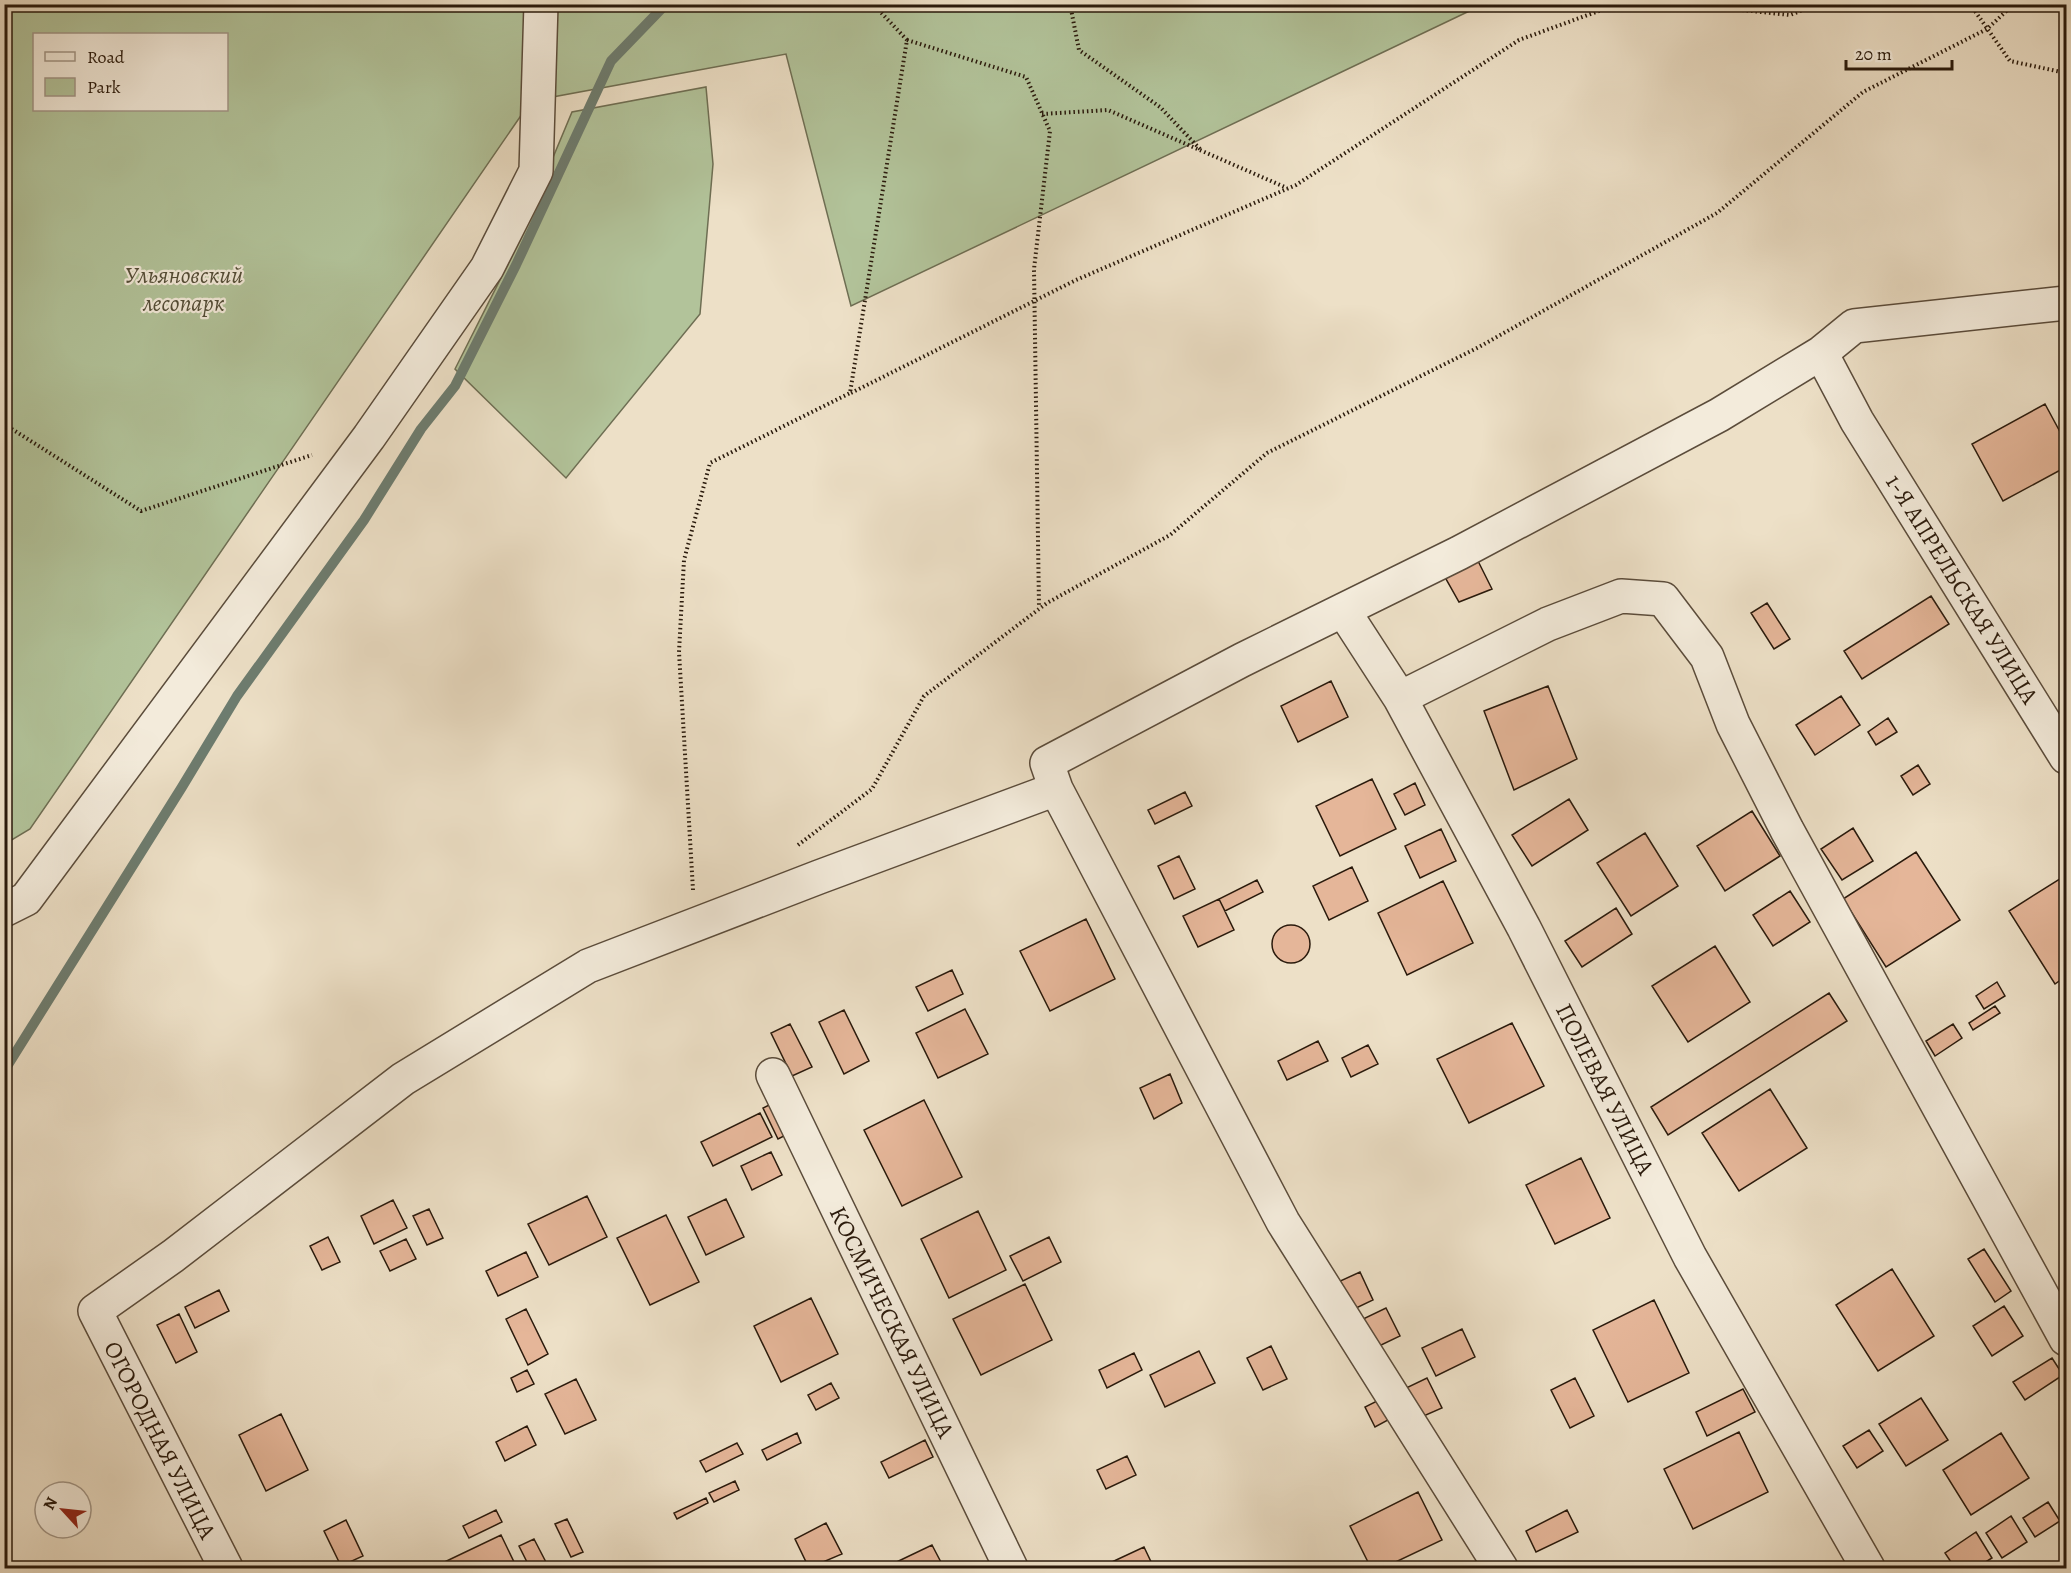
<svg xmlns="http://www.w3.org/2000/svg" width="2071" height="1573" font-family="Alegreya,serif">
<rect width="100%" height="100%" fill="#ede0c7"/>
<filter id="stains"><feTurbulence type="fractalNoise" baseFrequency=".00333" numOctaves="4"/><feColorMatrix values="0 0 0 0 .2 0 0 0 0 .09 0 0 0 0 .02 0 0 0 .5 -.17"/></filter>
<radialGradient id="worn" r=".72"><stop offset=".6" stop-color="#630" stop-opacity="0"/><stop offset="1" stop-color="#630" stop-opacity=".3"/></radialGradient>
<path fill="#b2c39a" stroke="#6e6e53" stroke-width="1.5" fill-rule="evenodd" d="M5,5H1482L851,306L786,54L531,101L30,829L5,844ZM34,34H226V110H34Z
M706,87L713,164L700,314L566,478L455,369L511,258L572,112Z"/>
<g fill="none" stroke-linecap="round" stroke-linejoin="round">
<path stroke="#6d7c6f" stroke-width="10" d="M4,1071L182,787L237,696L364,520L421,429L455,386L516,265L611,61L666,4"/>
</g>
<path fill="#e5b699" stroke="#2a1a0c" stroke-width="1.5" d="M2045,404L2066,443V467L2003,501L1972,444Z
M1475,555L1492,589L1459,602L1441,570Z
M1931,596L1949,624L1862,679L1844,651Z
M1767,603L1790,639L1774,649L1751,613Z
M1331,681L1348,717L1298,742L1281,706Z
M1548,686L1577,759L1514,790L1484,711Z
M1841,696L1860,725L1815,755L1796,725Z
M1888,718L1897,732L1876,745L1868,732Z
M1918,765L1930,784L1913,795L1901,776Z
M1372,779L1396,829L1340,856L1316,806Z
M1415,783L1425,805L1405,815L1394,794Z
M1185,792L1192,806L1155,824L1148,810Z
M1569,799L1588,830L1532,866L1512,835Z
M1752,811L1780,856L1725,891L1697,846Z
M1853,828L1873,861L1842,880L1821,849Z
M1441,829L1456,861L1420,878L1405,846Z
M1645,833L1678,886L1631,916L1597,863Z
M1916,852L1960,920L1886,967L1843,899Z
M1179,856L1195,889L1174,899L1158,866Z
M1352,867L1368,901L1329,920L1313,886Z
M2066,875V976L2055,984L2009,911Z
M1257,880L1263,892L1225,911L1219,899Z
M1443,881L1473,943L1407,975L1378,913Z
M1790,891L1810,922L1773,946L1753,915Z
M1219,899L1234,930L1198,947L1183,916Z
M1616,908L1632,934L1582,967L1565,941Z
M1086,919L1115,979L1050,1011L1020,951Z
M1272 944a19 19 0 1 1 38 0a19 19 0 1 1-38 0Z
M1715,946L1750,1002L1688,1042L1652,986Z
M952,970L963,994L928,1011L916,987Z
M1997,982L2005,996L1984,1009L1976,996Z
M1829,993L1847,1021L1668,1135L1651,1107Z
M1995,1006L2000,1013L1973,1030L1969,1023Z
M965,1009L988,1054L938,1078L916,1033Z
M844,1010L869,1061L844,1074L819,1022Z
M1512,1023L1544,1086L1469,1123L1437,1059Z
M790,1024L812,1067L792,1076L771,1033Z
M1953,1024L1962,1038L1935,1056L1926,1041Z
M1318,1041L1328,1061L1287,1080L1278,1061Z
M1368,1045L1378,1064L1351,1077L1342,1058Z
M1170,1074L1182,1103L1154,1119L1140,1088Z
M1770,1089L1807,1148L1739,1191L1702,1133Z
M924,1100L962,1177L902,1206L864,1130Z
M777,1101L792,1132L778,1139L763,1108Z
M760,1113L772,1137L713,1166L701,1142Z
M771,1152L782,1175L752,1190L741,1166Z
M1581,1158L1610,1218L1555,1244L1526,1185Z
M587,1196L607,1237L549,1265L528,1224Z
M726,1199L744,1237L706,1255L688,1217Z
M393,1200L407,1228L374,1244L361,1216Z
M429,1209L443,1238L427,1245L413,1216Z
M978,1211L1006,1270L949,1298L921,1239Z
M666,1215L699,1282L650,1305L617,1238Z
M328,1237L340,1262L322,1270L310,1246Z
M1049,1237L1061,1262L1023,1281L1010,1256Z
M406,1239L416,1259L390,1271L380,1251Z
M1984,1249L2011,1291L1995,1302L1968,1259Z
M526,1252L538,1277L498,1296L486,1271Z
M1892,1269L1934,1336L1878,1371L1836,1305Z
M1360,1272L1373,1300L1352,1310L1338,1282Z
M1025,1284L1052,1340L981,1375L953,1319Z
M219,1290L229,1311L195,1328L185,1307Z
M811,1298L838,1354L781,1382L754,1326Z
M1654,1300L1689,1373L1628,1402L1593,1330Z
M2004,1306L2023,1336L1992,1356L1973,1326Z
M1386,1308L1400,1336L1377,1347L1363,1319Z
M526,1309L548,1354L528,1365L506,1319Z
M179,1314L197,1352L176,1363L157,1325Z
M1462,1329L1475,1357L1436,1376L1422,1348Z
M1271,1346L1287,1379L1263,1390L1247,1358Z
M1199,1351L1215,1383L1165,1407L1150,1375Z
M1134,1353L1142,1370L1107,1388L1099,1370Z
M2052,1358L2063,1375L2025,1400L2013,1382Z
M527,1370L534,1384L517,1392L511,1378Z
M1427,1378L1442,1408L1419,1418L1404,1389Z
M1575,1378L1594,1416L1570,1428L1551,1390Z
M576,1379L596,1420L565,1434L545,1394Z
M831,1383L839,1398L816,1410L808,1395Z
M1743,1389L1755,1412L1707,1436L1696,1412Z
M1921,1398L1948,1440L1906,1466L1879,1424Z
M1379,1400L1388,1420L1375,1427L1365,1407Z
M281,1414L308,1470L266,1491L239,1435Z
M527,1426L536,1445L505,1461L496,1442Z
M1869,1430L1883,1451L1857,1468L1843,1446Z
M1739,1432L1768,1492L1693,1529L1664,1469Z
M797,1433L801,1443L767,1460L762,1450Z
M2001,1433L2029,1478L1971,1515L1943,1470Z
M925,1440L933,1457L889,1478L881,1462Z
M737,1443L743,1454L706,1472L700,1461Z
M1127,1456L1136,1475L1106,1489L1097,1470Z
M735,1481L739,1490L714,1502L709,1493Z
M1418,1492L1442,1540L1383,1568H1371L1350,1526Z
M706,1498L708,1503L677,1519L674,1513Z
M2048,1502L2060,1521L2035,1537L2023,1518Z
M496,1510L502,1522L469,1538L463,1526Z
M1567,1510L1578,1532L1536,1552L1526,1531Z
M2011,1516L2027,1542L2002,1558L1986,1533Z
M567,1519L583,1552L571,1557L555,1524Z
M346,1520L363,1556L341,1566L324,1531Z
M826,1523L842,1554L809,1568L795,1539Z
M1976,1532L1992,1558L1976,1568H1955L1945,1553Z
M501,1535L515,1564L507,1568L434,1567Z
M534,1539L549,1568H530L519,1546Z
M932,1545L944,1568H884Z
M1144,1547L1154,1568H1099Z"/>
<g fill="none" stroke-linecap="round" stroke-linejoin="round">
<g stroke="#5b4c3b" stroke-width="36">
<path id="minor" d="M1821,353L1854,326L2066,303
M1343,610L1400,698L1524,928L1690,1257L1868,1568
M1400,698L1548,624L1621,596L1663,599L1707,657L1733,724L1787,830L2066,1339
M4,910L26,899L369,437L487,268L536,171L541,4
M773,1075L1011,1568
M226,1568L95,1311L173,1256L403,1079L588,966L819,877L1056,789
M1501,1568L1283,1222L1056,789L1047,763L1242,660L1459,553L1719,415L1821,353L1857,421L2066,757"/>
</g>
<path stroke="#2a1a0c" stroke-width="4" stroke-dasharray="1.5 3" stroke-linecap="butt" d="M1070,4L1079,50L1160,107L1200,149
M1684,4L1790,15L1818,4
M1970,4L2010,61L2066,73
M907,40L1026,77L1050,131L1034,269L1039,607
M1042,114L1108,110L1287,188
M851,393L1076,280L1296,185L1519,40L1618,4
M4,424L141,511L312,455
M798,845L872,789L924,696L1047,603L1170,535L1267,453L1479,347L1717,213L1863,92L1987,29L2014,4
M693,890L679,652L684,560L710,463L850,393L907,40L873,4"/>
<use href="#minor" stroke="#f3ebdb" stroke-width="33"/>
</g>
<g text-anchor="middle" stroke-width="4.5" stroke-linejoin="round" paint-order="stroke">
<g font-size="24" font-style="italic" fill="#534d37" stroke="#f3ebdb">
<text x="184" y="283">Ульяновский<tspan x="184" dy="28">лесопарк</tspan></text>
</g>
<g font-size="24" fill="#2a1a0c" stroke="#f3ebdb">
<text transform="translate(1962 589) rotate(58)" y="8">1-Я АПРЕЛЬСКАЯ УЛИЦА</text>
<text transform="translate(1605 1089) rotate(63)" y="8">ПОЛЕВАЯ УЛИЦА</text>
<text transform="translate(892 1322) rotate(64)" y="8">КОСМИЧЕСКАЯ УЛИЦА</text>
<text transform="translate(160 1440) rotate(63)" y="8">ОГОРОДНАЯ УЛИЦА</text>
</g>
</g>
<rect width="2071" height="1573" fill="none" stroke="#ede0c7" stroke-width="24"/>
<rect x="6" y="6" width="2059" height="1561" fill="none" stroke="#2a1a0c" stroke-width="3"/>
<rect x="12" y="12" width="2047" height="1549" fill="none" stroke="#2a1a0c" stroke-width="1.5"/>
<rect x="33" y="33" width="195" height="78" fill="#f3ebdb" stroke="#a39788" stroke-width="1.5"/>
<rect x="45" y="52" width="30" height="9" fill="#f3ebdb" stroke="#a39788" stroke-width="1.5"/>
<text x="87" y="63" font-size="18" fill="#2a1a0c">Road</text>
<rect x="45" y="78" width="30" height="18" fill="#b2c39a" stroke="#a39788" stroke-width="1.5"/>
<text x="87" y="93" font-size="18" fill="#2a1a0c">Park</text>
<g transform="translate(63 1510) rotate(297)"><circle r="28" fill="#f3ebdb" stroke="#a39788" stroke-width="1.5"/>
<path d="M0-4.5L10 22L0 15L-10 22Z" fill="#8f2418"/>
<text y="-9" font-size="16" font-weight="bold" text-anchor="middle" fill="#2a1a0c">N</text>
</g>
<path d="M1846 60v9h106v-9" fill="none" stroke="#2a1a0c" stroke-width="3"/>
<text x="1855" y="60" font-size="18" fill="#2a1a0c" stroke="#f3ebdb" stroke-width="4.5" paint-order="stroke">20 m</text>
<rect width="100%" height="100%" filter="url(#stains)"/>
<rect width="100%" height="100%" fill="url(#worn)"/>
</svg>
